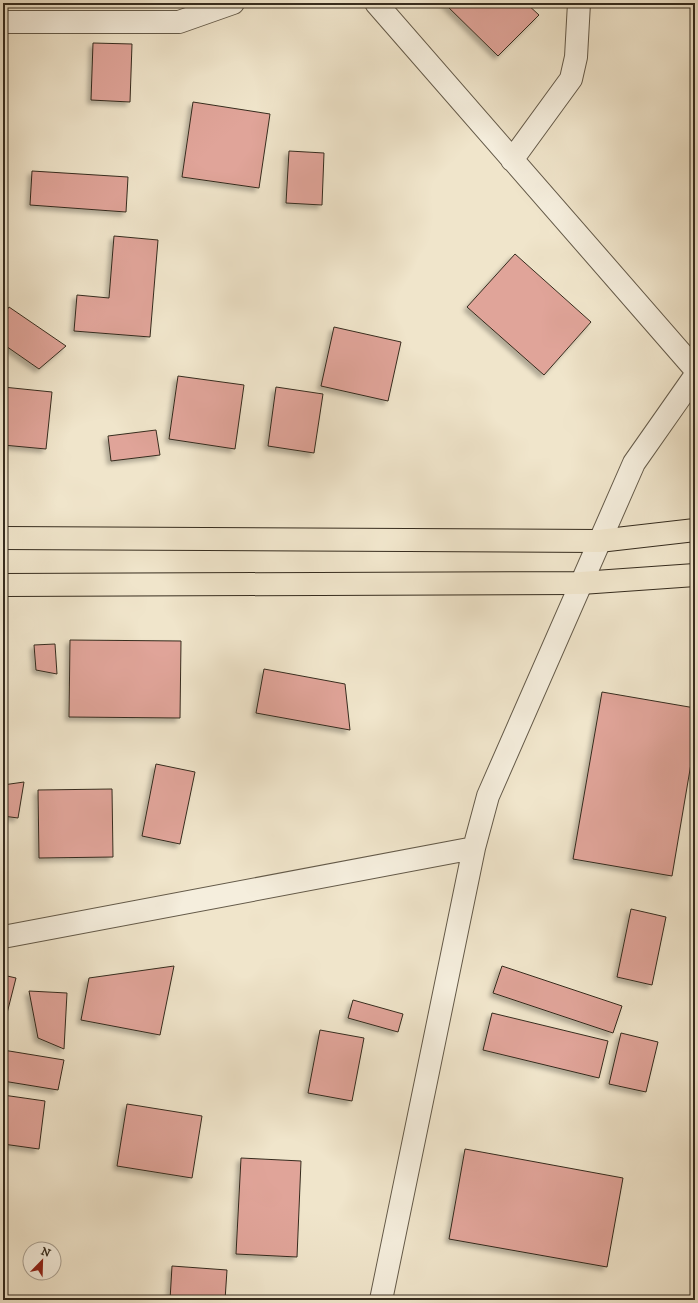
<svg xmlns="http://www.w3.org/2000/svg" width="698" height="1303" font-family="'IM FELL DW Pica',serif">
<defs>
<filter id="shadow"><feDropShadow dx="-3.5" dy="3.5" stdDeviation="2" flood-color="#0004"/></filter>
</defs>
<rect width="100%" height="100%" fill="#f0e5cb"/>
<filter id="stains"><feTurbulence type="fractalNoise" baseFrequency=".005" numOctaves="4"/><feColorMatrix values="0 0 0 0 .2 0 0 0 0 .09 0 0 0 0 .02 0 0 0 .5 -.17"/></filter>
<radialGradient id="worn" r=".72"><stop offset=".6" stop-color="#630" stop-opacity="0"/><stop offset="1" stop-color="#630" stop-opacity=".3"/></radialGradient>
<path fill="#e0a499" stroke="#362c1e" filter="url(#shadow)" d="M444,3H526L539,15L498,56Z
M93,43L132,44L130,102L91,100Z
M193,102L270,114L259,188L182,177Z
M289,151L324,153L322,205L286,203Z
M32,171L128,177L126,212L30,205Z
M114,236L158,240L150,337L74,331L77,295L109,298Z
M515,254L591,322L544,375L467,307Z
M9,307L66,346L39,369L3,344V316Z
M334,327L401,342L388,401L321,386Z
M178,376L244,385L235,449L169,439Z
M3,387L52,392L46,449L3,445Z
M276,387L323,394L314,453L268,446Z
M156,430L160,455L111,461L108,436Z
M70,640L181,641L180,718L69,717Z
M55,644L57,674L36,670L34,645Z
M264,669L345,684L350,730L256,713Z
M602,692L695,708V740L672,876L573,859Z
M156,764L195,772L180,844L142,836Z
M24,782L18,818L3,816V785Z
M112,789L113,857L39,858L38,790Z
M631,909L666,917L652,985L617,977Z
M174,966L160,1035L81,1020L89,978Z
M502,966L622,1006L613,1033L493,993Z
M3,975L16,978L3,1029Z
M29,991L67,993L64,1049L38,1038Z
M353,1000L403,1014L398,1032L348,1018Z
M492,1013L608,1041L599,1078L483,1050Z
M320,1030L364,1038L352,1101L308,1093Z
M621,1033L658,1042L646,1092L609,1084Z
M3,1050L64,1060L58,1090L3,1081Z
M3,1095L45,1101L39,1149L3,1144Z
M127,1104L202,1116L192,1178L117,1166Z
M465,1149L623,1178L607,1267L449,1239Z
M241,1158L301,1161L297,1257L236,1254Z
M172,1266L227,1270L225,1300H170Z"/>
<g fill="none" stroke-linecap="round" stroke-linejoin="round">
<g stroke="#645a49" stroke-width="24">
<path id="minor" d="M376,3L695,369
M3,22H179L233,3
M512,160L571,79L576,57L579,3
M3,937L474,848
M381,1300L474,848L488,796L634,463L695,376"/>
</g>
<g stroke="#362c1e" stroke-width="24">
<path id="major" d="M3,538L599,541L695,530
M3,585L581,583L695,575"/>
</g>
<use href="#minor" stroke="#f5eedd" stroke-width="22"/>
<use href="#major" stroke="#f0e5cb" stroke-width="22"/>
</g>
<rect width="698" height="1303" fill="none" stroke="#f0e5cb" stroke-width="16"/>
<rect x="4" y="4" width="690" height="1295" fill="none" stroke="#362c1e" stroke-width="2"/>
<rect x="8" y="8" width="682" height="1287" fill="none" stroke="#362c1e"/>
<g transform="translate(42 1261) rotate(23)"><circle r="19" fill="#f5eedd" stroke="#a9a091"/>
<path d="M0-3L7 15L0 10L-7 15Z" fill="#8f2418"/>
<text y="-6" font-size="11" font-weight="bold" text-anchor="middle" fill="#362c1e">N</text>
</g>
<rect width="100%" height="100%" filter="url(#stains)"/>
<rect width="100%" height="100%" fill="url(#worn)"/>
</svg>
